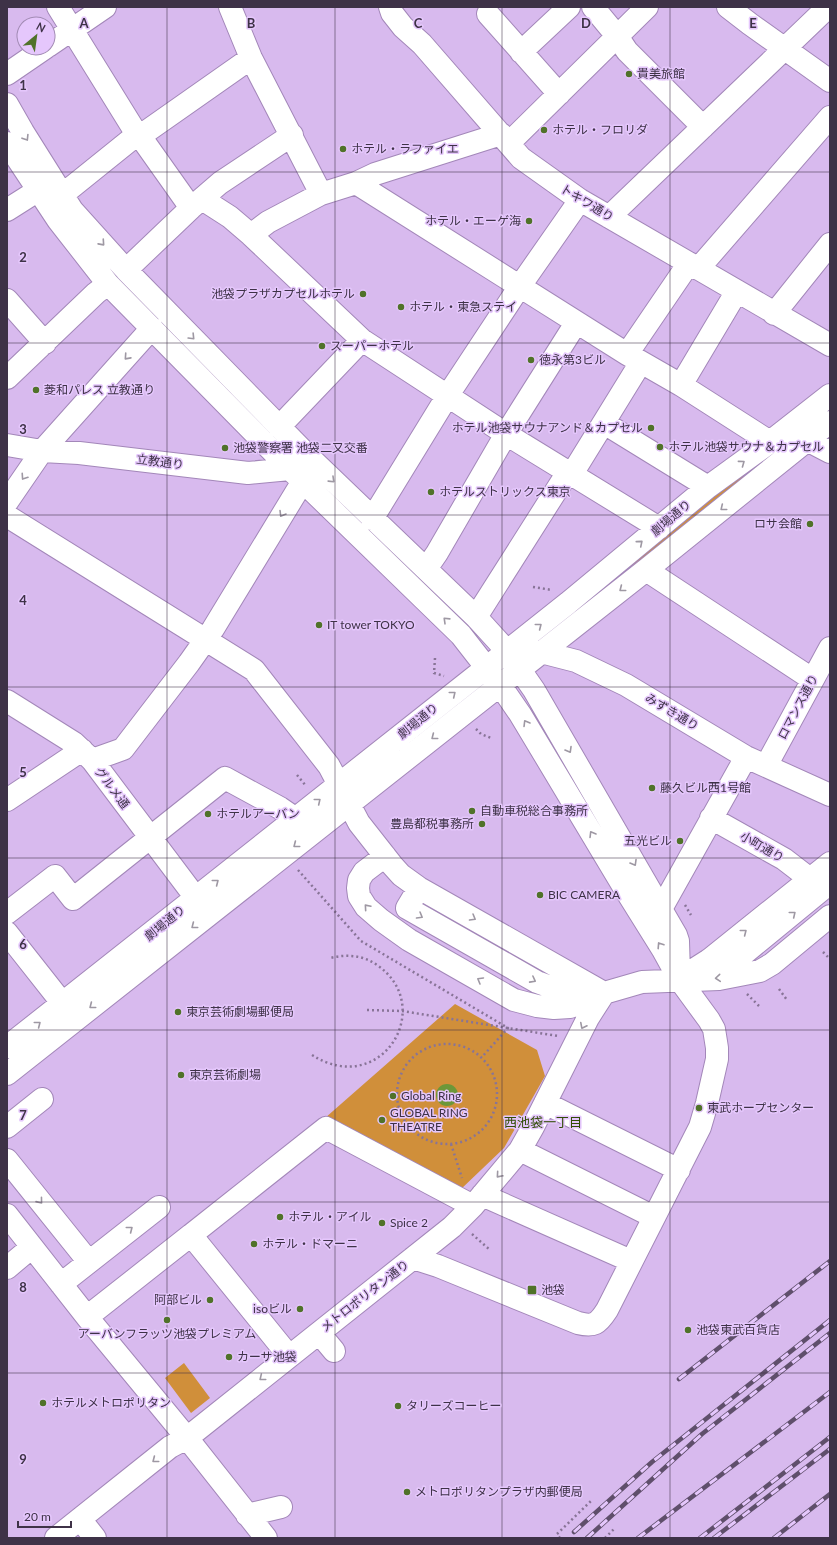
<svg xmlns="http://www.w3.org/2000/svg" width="837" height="1545" font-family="Lato,'Noto Sans JP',sans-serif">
<rect width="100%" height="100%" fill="#d8baee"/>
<path fill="#d08f3a" d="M830,407V412L670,538L585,600L699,508Z
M455,1004L537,1050L545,1076L504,1148L459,1191L325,1118Z
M184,1363L210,1398L191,1413L165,1378Z"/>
<path fill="#6c9739" d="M436 1095a11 11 0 1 1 22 0a11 11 0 1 1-22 0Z"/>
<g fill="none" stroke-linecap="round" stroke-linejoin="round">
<g stroke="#a387b9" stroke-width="24">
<path id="minor" d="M58,7L136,133L140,136L191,208
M230,7L251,58L321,194
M390,7L392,13L403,27L422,44L521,158L580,200L830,345
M593,7L617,36L627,51L703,127
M728,7L750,24L830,81
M488,14L559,94
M48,46L105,7
M521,52L569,7
M7,74L45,48
M7,104L23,132L72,210L126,270L309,457L476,617L507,651L534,690L676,935L678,941L679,974
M7,143L58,220L108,284L290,469L461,635L500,685L520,714L625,889L663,950L679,979L709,1020L714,1029L717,1048V1059L707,1103L700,1127L607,1310C598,1324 594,1327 578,1323L438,1266L413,1258
M509,143L647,7
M356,183L375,174L501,134
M62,195L134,137L140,136L251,58
M202,199L230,217L251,235L362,340L506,434L659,528
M7,210L37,191
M609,217L828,7
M251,235L268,222L321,194L356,183L627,354L681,385L770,442
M698,269L830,117
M126,270L191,208L220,183L292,135
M7,300L45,343
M774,314L830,244
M627,354L689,263
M7,378L96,293L108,284
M681,385L737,291
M604,423L708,487
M279,427L362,340
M807,440L830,452
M7,445L42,451L79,453L248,473L290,469L298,464
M572,474L641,362
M7,502L42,451L152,328
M7,516L254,670L329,766L359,823L392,865L401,875L419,888L604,993
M372,519L448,395L520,286L580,200
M426,569L437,553L506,434L576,323
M646,570L812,679
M476,617L568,472
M530,652H541L576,661L626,685L746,757L830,795
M7,701L74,743L92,760L196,898
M92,760L123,749L189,663L213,629L303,481L306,468
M766,766L830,648
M7,800L82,750
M711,818L784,859L810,879
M385,856L364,872L359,880L358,888L359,896L366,907L381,920L409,940L514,1000L537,1006L554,1008L570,1007L604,993L642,982L719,979L760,971L772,964L830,916
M419,888L407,908L537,982L567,993H591
M661,909L746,757
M7,913L55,876L73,899L225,778L280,808L296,819
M7,933L63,1004
M709,960L741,956L830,883
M679,979L709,960L830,863
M7,1047L568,603L708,487L770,442L830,395
M7,1074L646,570L830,422
M545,1103L679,1170
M7,1127L42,1099
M520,1150L654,1217
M7,1160L89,1262L159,1207
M482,1195L631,1261
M7,1215L87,1317L187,1438L266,1538
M7,1268L32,1247
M61,1284L89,1262
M87,1317L191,1235
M319,1333L334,1351
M289,1356L191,1235L326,1128L473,1206
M247,1515L281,1507
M80,1519L95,1538
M56,1538L170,1447L187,1438L452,1227L473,1206L520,1150L533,1127L588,1018L604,993"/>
</g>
<path stroke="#887497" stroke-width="2.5" stroke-dasharray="2 3" stroke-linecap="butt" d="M533,587L552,590
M435,658L434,673L444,676
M476,729L481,734L491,738
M297,775L306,786
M298,870L361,941L508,1028L482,1057
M685,905L691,915
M823,952L830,959
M779,989L787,1000
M747,994L759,1006
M367,1010L402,1011L558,1036
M397 1094a50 50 0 1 1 100 0a50 50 0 1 1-100 0Z
M312,1055C382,1099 437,1006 377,965C363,955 346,954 330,958
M451,1144L462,1178
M472,1234L490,1250
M560,1538L557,1534L592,1500
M605,1538L614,1529"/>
<use href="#minor" stroke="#fff" stroke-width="22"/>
<g stroke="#5f4f6b" stroke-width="4.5">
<path id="rail" d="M679,1379L830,1261
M574,1532L652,1462L830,1320
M587,1538L702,1434L830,1333
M638,1538L830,1392
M700,1538L830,1437
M714,1538L830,1449
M774,1538L830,1494"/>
</g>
<use href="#rail" stroke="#e5c7fc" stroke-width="3" stroke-dasharray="9" stroke-linecap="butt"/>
</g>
<defs><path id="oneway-chevron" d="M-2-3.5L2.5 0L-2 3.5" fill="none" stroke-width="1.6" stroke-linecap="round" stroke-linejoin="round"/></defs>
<g stroke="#9e98a3">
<use href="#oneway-chevron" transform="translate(26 138) rotate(58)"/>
<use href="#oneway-chevron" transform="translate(102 243) rotate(48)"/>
<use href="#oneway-chevron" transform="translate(192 337) rotate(46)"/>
<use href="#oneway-chevron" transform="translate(127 357) rotate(132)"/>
<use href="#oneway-chevron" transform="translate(742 463) rotate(-36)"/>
<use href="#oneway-chevron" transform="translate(24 477) rotate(124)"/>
<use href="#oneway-chevron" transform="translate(332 480) rotate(44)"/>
<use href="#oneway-chevron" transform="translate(723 508) rotate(141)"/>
<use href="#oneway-chevron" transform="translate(282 514) rotate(121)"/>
<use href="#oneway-chevron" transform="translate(640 543) rotate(-40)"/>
<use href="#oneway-chevron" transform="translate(622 589) rotate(142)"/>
<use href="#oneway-chevron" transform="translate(446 620) rotate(-136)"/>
<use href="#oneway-chevron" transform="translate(539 626) rotate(-38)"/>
<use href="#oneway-chevron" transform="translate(453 694) rotate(-39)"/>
<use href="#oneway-chevron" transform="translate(526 723) rotate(-121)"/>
<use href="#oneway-chevron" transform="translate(434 737) rotate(142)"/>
<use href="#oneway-chevron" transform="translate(569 750) rotate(60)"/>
<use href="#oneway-chevron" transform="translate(318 801) rotate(-39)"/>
<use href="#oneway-chevron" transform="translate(592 834) rotate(-121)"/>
<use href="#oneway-chevron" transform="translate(296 845) rotate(142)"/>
<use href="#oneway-chevron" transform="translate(634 863) rotate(60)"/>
<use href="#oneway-chevron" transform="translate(216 882) rotate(-38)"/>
<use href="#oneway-chevron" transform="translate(367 907) rotate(-131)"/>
<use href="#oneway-chevron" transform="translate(793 914) rotate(-39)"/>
<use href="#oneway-chevron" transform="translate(420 916) rotate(30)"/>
<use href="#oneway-chevron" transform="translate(473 918) rotate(30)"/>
<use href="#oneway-chevron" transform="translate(194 926) rotate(142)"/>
<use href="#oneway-chevron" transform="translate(744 932) rotate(-38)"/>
<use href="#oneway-chevron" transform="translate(660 945) rotate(-123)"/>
<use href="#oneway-chevron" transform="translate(718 978) rotate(175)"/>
<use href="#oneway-chevron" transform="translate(480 980) rotate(-150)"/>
<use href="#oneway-chevron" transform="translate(533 980) rotate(28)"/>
<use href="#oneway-chevron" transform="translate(92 1006) rotate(142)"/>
<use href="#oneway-chevron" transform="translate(38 1024) rotate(-38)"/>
<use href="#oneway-chevron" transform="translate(583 1026) rotate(117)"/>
<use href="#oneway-chevron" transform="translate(499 1175) rotate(131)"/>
<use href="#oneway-chevron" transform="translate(40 1201) rotate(51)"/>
<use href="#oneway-chevron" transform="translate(130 1229) rotate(-38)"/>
<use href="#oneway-chevron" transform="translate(262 1378) rotate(141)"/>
<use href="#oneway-chevron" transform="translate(155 1460) rotate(142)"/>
</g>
<path fill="none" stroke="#3e3247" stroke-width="1" stroke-opacity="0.55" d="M167,7V1538M335,7V1538M502,7V1538M670,7V1538M7,172H830M7,343H830M7,515H830M7,687H830M7,858H830M7,1030H830M7,1202H830M7,1373H830"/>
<g fill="#507229" stroke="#e5c7fc" stroke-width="1.5">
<circle cx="629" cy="74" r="4"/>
<circle cx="544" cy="130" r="4"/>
<circle cx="343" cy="149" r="4"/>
<circle cx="529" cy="221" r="4"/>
<circle cx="363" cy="294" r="4"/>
<circle cx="401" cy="307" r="4"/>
<circle cx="322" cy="346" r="4"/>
<circle cx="531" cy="360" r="4"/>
<circle cx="36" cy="390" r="4"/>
<circle cx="651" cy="428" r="4"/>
<circle cx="660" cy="447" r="4"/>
<circle cx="225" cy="448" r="4"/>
<circle cx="431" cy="492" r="4"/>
<circle cx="810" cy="524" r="4"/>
<circle cx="319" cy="625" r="4"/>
<circle cx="652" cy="788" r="4"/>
<circle cx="472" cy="811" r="4"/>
<circle cx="208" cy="814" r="4"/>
<circle cx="482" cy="824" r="4"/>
<circle cx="680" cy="841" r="4"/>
<circle cx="540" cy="895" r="4"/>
<circle cx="178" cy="1012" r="4"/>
<circle cx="181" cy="1075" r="4"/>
<circle cx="393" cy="1096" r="4"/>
<circle cx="699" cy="1108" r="4"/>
<circle cx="382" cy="1120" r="4"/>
<circle cx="280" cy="1217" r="4"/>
<circle cx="382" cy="1223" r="4"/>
<circle cx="254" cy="1244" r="4"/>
<rect x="527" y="1285" width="10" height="10" rx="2"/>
<circle cx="210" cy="1300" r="4"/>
<circle cx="300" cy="1309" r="4"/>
<circle cx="167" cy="1320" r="4"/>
<circle cx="688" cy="1330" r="4"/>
<circle cx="229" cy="1357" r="4"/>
<circle cx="43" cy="1403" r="4"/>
<circle cx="398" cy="1406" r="4"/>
<circle cx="407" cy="1492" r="4"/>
</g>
<g text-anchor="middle" stroke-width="3" stroke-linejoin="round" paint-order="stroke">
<g font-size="12" fill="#3e3247" stroke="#e5c7fc" text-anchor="start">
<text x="637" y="78">貴美旅館</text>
<text x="552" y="134">ホテル・フロリダ</text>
<text x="351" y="153">ホテル・ラファイエ</text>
<text x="521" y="225" text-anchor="end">ホテル・エーゲ海</text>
<text x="355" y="298" text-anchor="end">池袋プラザカプセルホテル</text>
<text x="409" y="311">ホテル・東急ステイ</text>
<text x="330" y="350">スーパーホテル</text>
<text x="539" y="364">徳永第3ビル</text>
<text x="44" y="394">菱和パレス 立教通り</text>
<text x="643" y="432" text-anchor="end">ホテル池袋サウナアンド＆カプセル</text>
<text x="668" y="451">ホテル池袋サウナ＆カプセル</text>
<text x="233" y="452">池袋警察署 池袋二又交番</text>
<text x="439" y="496">ホテルストリックス東京</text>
<text x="802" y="528" text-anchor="end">ロサ会館</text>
<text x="327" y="629">IT tower TOKYO</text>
<text x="660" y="792">藤久ビル西1号館</text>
<text x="480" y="815">自動車税総合事務所</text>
<text x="216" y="818">ホテルアーバン</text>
<text x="474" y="828" text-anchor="end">豊島都税事務所</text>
<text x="672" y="845" text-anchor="end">五光ビル</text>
<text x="548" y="899">BIC CAMERA</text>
<text x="186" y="1016">東京芸術劇場郵便局</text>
<text x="189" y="1079">東京芸術劇場</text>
<text x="401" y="1100">Global Ring</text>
<text x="707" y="1112">東武ホープセンター</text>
<text x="390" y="1117">GLOBAL RING<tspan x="390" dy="14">THEATRE</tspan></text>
<text x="288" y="1221">ホテル・アイル</text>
<text x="390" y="1227">Spice 2</text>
<text x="262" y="1248">ホテル・ドマーニ</text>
<text x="541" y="1294">池袋</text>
<text x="202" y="1304" text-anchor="end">阿部ビル</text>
<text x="292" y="1313" text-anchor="end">isoビル</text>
<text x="696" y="1334">池袋東武百貨店</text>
<text x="167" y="1338" text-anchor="middle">アーバンフラッツ池袋プレミアム</text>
<text x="237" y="1361">カーサ池袋</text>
<text x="51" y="1407">ホテルメトロポリタン</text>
<text x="406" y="1410">タリーズコーヒー</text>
<text x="415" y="1496">メトロポリタンプラザ内郵便局</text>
</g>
<g font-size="12" fill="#3e3247" stroke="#e5c7fc">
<text transform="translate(587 203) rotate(31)" y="4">トキワ通り</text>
<text transform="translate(160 462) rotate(7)" y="4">立教通り</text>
<text transform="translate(671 518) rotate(-40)" y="4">劇場通り</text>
<text transform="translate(798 707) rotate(-62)" y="4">ロマンス通り</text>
<text transform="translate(672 712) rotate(31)" y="4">みずき通り</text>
<text transform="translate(418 721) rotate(-39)" y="4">劇場通り</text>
<text transform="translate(112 788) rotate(53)" y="4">グルメ通</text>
<text transform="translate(762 847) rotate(30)" y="4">小町通り</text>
<text transform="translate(165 923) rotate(-39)" y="4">劇場通り</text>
<text transform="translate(365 1296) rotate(-38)" y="4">メトロポリタン通り</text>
</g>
<g font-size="13" fill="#314e06" stroke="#e5c7fc">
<text x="543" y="1127">西池袋一丁目</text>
</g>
</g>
<g font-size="13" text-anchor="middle" font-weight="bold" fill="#3e3247" stroke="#e5c7fc" stroke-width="3" stroke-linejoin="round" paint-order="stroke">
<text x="84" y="28">A</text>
<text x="251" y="28">B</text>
<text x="418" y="28">C</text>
<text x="586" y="28">D</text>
<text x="753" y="28">E</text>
<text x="23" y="90">1</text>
<text x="23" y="262">2</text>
<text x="23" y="434">3</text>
<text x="23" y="605">4</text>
<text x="23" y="777">5</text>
<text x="23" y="949">6</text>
<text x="23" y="1120">7</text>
<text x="23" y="1292">8</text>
<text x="23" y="1464">9</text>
</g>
<rect width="837" height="1545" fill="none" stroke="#3e3247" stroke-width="16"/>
<g transform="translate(36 36) rotate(29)"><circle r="19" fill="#e5c7fc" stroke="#a28bb4"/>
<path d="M0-3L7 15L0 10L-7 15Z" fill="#507229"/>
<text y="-6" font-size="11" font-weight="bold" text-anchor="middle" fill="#3e3247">N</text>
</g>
<path d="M18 1521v6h53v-6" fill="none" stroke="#3e3247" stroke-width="2"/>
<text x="24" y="1521" font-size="12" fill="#3e3247" stroke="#e5c7fc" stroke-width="3" paint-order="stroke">20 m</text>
</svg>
